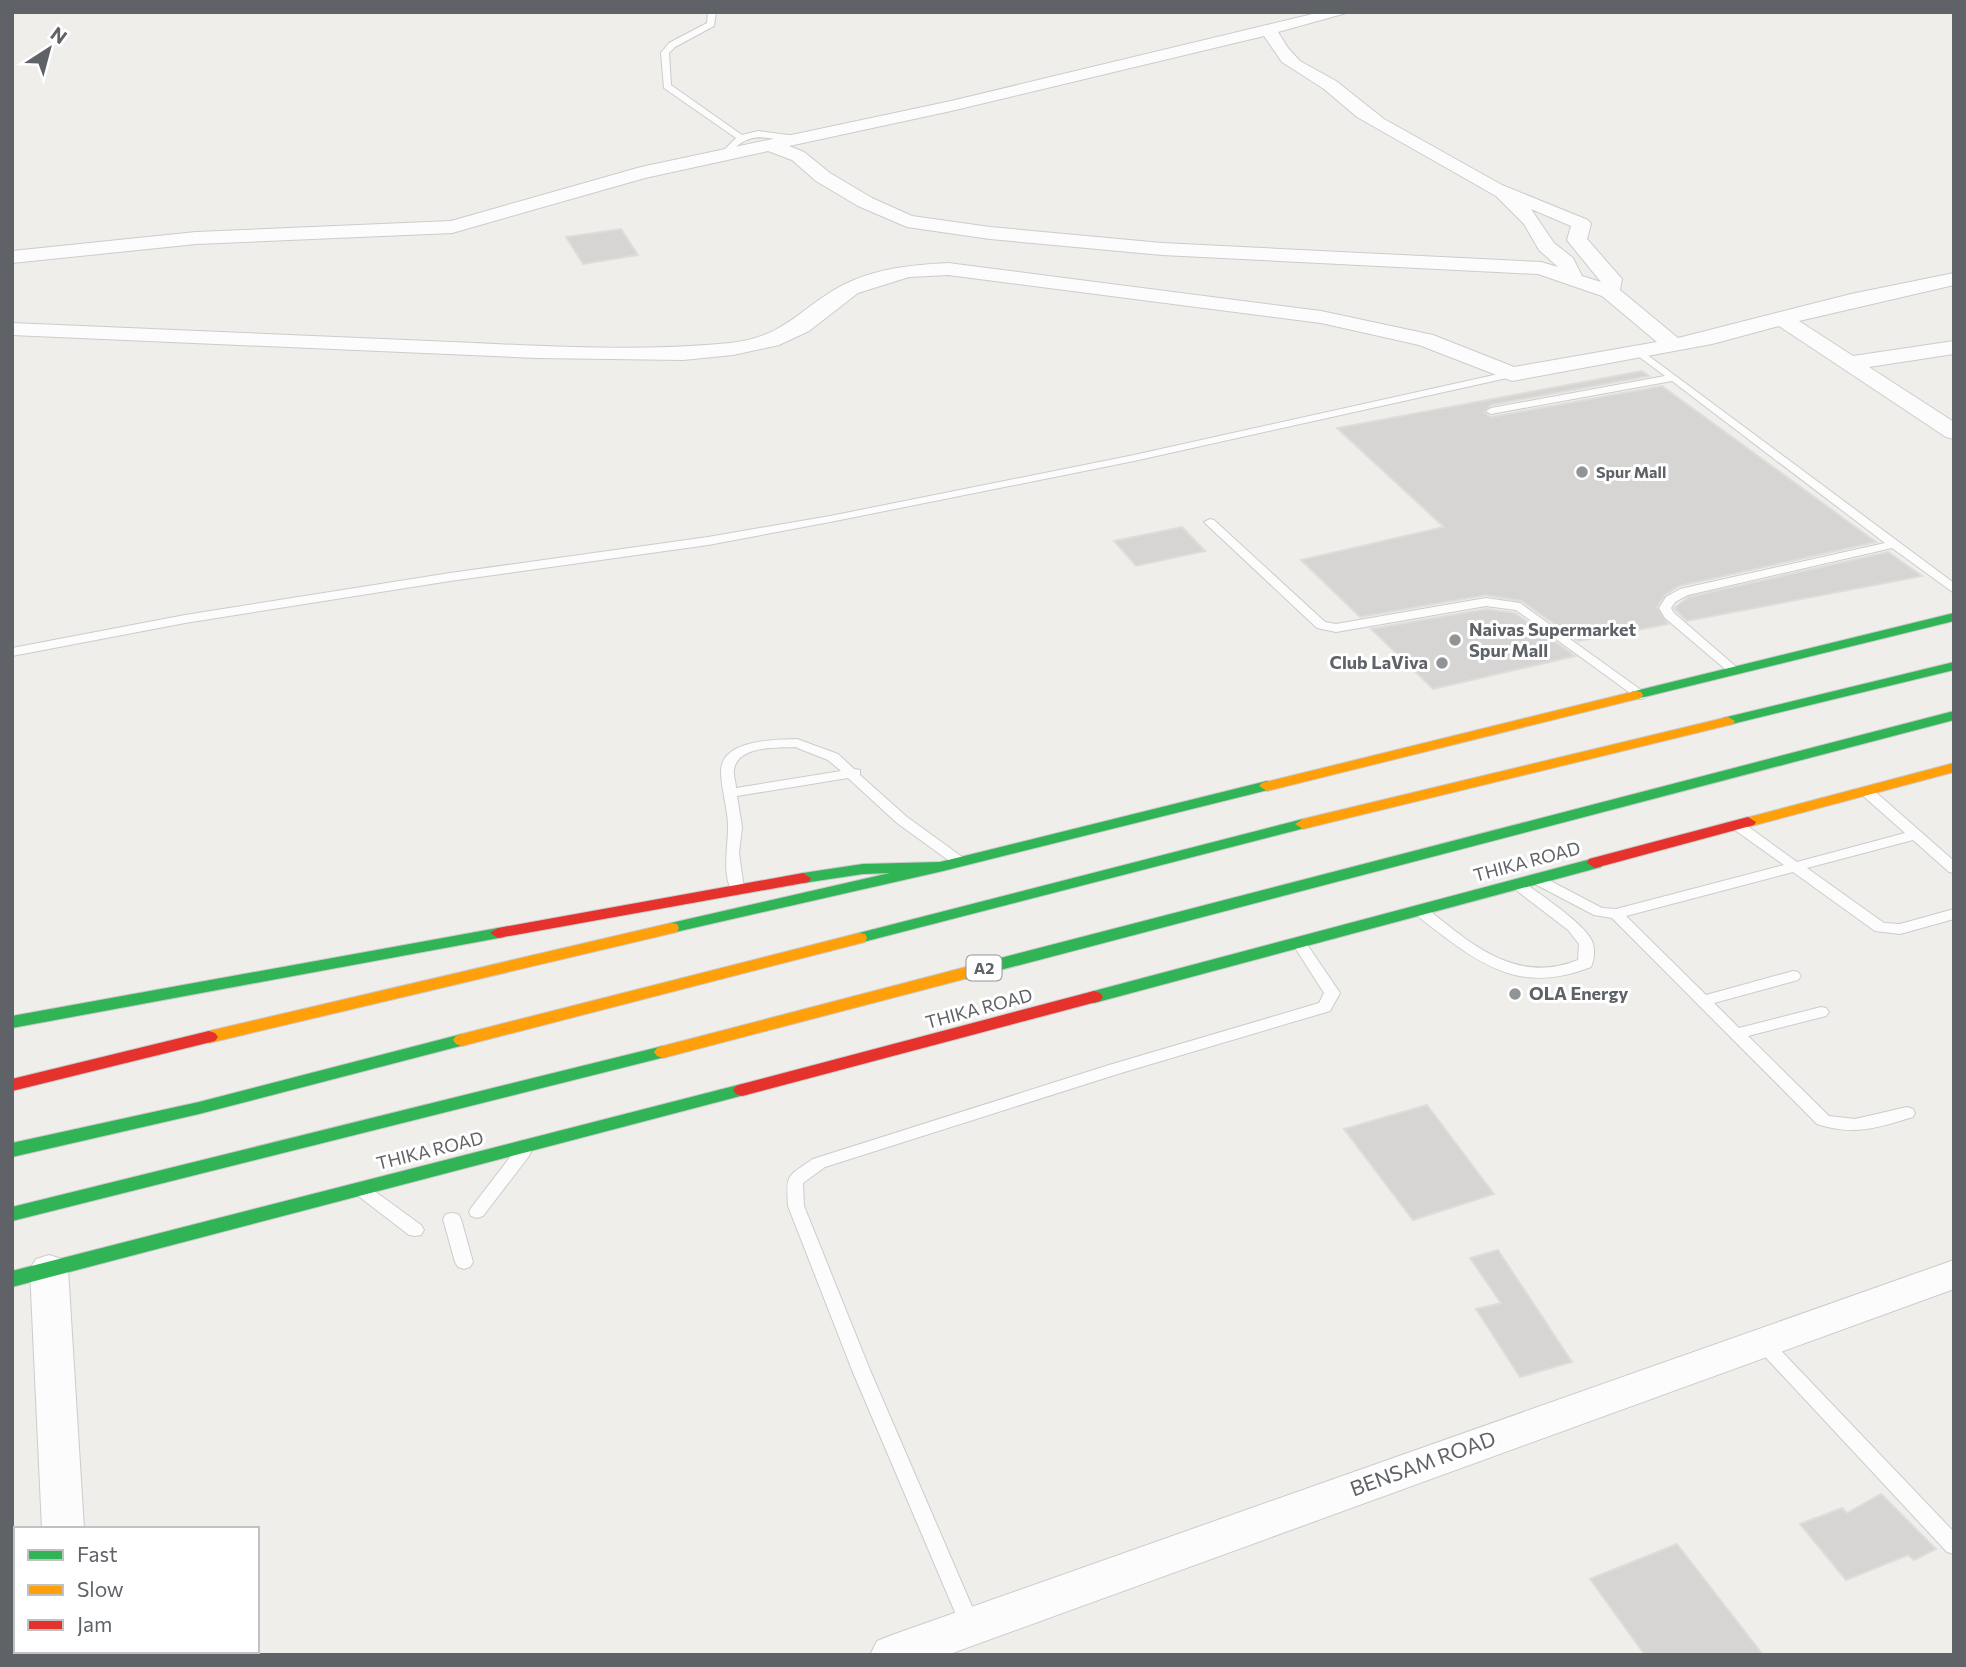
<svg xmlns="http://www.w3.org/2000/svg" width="1966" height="1667" font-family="Commissioner,sans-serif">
<rect width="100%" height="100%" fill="#efeeea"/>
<path fill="#d6d5d3" stroke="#deddd9" stroke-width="2" d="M621,229L638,255L583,264L566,237Z
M1642,371L1649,376L1491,405L1484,412L1491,417L1662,386L1876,542L1679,586L1665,595L1657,607L1668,624L1578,641L1522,601L1486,595L1360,617L1301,560L1444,527L1337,428Z
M1182,527L1205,551L1136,566L1114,541Z
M1888,552L1922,576L1687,621L1674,608L1689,597Z
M1486,609L1515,613L1575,656L1433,689L1371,629Z
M1427,1105L1494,1194L1413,1220L1344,1129Z
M1498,1250L1572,1362L1520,1377L1476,1309L1501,1303L1470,1258Z
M1881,1494L1936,1549L1914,1560L1908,1555L1846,1580L1800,1524L1842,1508L1847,1513Z
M1677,1544L1763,1655H1645L1590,1579Z"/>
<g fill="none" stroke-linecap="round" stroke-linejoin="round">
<g stroke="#cbcccc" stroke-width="2">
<path id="lane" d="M708,12H716L714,26L675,47L669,53L671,85L742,135L758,131L803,137V141C769,143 753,124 727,157H721V153L736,138L664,88L661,53L669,43L707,23Z
M1638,348L1954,583V593L1892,548L1688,595L1675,602L1671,608L1674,613L1741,671L1739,674H1731L1665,618L1659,608L1666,597L1680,589L1885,543L1672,381L1491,414L1486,411L1491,408L1665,376L1634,353V349Z
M1512,371L1517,374L1516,376L1134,461L830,522L708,545L450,581L185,623L12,656V648L185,615L450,573L708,537L830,516L1134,455Z
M1210,519L1214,520L1325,622L1336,624L1486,598L1520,603L1648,695L1642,699L1637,698L1516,610L1486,606L1336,632L1317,628L1206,524L1204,522Z
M797,739L838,754L854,769L860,770V775L907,817L965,859L967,862L965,865H955L897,823L848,778L737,796L742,827L739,853L744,889L737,894L732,892C722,872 728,849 728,827C728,809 722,792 721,774C719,739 774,740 797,739ZM795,747L828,760L841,771L736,788C736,783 733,775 734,770C737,745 777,748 795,747Z
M1866,787L1871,788L1954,861V873L1949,872L1913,840L1807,868L1884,923L1900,924L1954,909V919L1900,934L1875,931L1793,872L1626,916L1706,995L1793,971L1798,972L1801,976L1798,980L1714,1003L1739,1028L1821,1007L1826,1008L1829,1012L1826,1016L1748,1036L1829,1116L1855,1119L1907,1107L1913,1109L1915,1113L1913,1117C1877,1128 1854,1136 1817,1124L1612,918L1594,915L1531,882L1529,879L1536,874L1541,876L1602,908L1616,909L1784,865L1732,828L1730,825L1732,822H1742L1797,862L1905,833L1861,794L1859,791L1861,788Z
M1517,879L1522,881C1538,893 1590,927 1593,944C1595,951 1594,961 1591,967C1532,990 1495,975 1446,938C1435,929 1421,921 1413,910L1420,905L1425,907C1471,944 1516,985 1578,960L1579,944L1568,930L1512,887L1510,884L1512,881Z
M1299,938L1304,940L1340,993L1330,1011L1121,1073L825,1167L803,1183L804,1206L870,1370L980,1625L977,1631L970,1634L963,1631L852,1370L788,1206C786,1173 787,1177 813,1159L1109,1065L1319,1003L1324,993L1292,943Z
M523,1146L529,1148L531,1152L529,1156L483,1216L477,1218L471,1216L469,1212L471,1208L517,1148Z
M363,1185L369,1187L421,1225L424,1230L421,1235L415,1236L409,1235L357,1195L355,1191L357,1187Z
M452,1213L458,1214L461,1219L473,1262L470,1267L464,1269L458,1267L455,1262L443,1219L446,1214Z
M1763,1336L1769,1338L1954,1532V1554L1947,1552L1757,1348L1754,1343L1757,1338Z"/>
</g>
<g stroke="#cbcccc" stroke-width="2">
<path id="street" d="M1321,12H1350L1278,32L1288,48L1300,61L1336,81L1384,119L1502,185L1588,220L1591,224L1587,239L1622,279L1620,290L1678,338L1851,294L1954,273V285L1799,321L1853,356L1954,341V354L1869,367L1954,422V439L1946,437L1779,326L1712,344L1512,381L1419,345L1321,323L948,275L909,277L858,293L809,331L779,345L733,355L683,360L536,358L12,335V323C151,329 290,335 429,341C528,345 631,353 730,343C787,337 801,306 845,284C878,268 912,265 948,263L1321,311L1433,335L1514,367L1657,342L1602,296L1538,274L1162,255L990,239L907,227L858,206L816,181L792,160L768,151L645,178L452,233L196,244L12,263V251L196,232L451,221L641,167L951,101ZM1264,36L1282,62L1324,89L1357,117L1496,196L1524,224L1539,250L1558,267L1541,262L1162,243L990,227L912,216L872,198L830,173L804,152L789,146L951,111ZM1531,209L1571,226L1567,240L1601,282L1582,276L1573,258L1554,243Z
M49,1255L62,1259L68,1269L84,1529H42L30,1269L36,1259Z
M1954,1260V1289L947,1655H870L877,1641L892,1635Z
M47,1651H91V1655H47Z"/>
</g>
<g stroke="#cacacb" stroke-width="2">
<path id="fast" d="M1954,613V621L1636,699L1629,695L1631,692Z
M1954,662V670L1728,725L1721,721L1723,718Z
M1954,711V720L966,979L958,973L966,967Z
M1267,781L1275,786L1272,789L943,871L671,933L663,928L671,923L890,873L863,874L803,883L797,882L795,878L803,873L863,864L940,862Z
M1303,819L1311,824L1309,827L859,943L851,938L859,933Z
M1595,858L1601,859L1603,863L1601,867L1094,1003L1088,1001L1085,997L1088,993L1094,991Z
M498,928L504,929L506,933L504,937L12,1028V1016Z
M462,1034L468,1036L471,1040L468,1044L199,1114L12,1157V1143L199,1102Z
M663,1046L669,1048L672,1052L669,1056L12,1221V1207Z
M742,1084L748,1086L751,1090L748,1094L12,1287V1271Z"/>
</g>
<g stroke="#cacacb" stroke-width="2">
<path id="slow" d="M1636,691L1641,692L1643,695L1641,698L1267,791L1259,786L1262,783Z
M1728,717L1735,721L1733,724L1303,829L1295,824L1303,819Z
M1954,763V772L1748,827L1740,822L1742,819Z
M671,923L677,924L679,928L677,932L209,1043L203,1041L200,1037L203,1033L209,1031Z
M859,933L865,934L867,938L865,942L462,1046L456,1044L453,1040L456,1036L462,1034Z
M966,967L972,969L974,973L972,977L663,1058L657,1056L654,1052L657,1048L663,1046Z"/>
</g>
<g stroke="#cacacb" stroke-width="2">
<path id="jam" d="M1748,817L1756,822L1754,825L1595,868L1587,863L1589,859Z
M803,873L811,878L809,882L498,938L490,933L498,928Z
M1094,991L1100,993L1103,997L1100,1001L742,1096L736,1094L733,1090L736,1086L742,1084Z
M209,1031L215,1033L218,1037L215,1041L12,1091V1079Z"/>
</g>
<use href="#lane" fill="#fdfcfc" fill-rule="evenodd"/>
<use href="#street" fill="#fdfcfc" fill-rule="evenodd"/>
<use href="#fast" fill="#30b455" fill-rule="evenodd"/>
<use href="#slow" fill="#ff9f0a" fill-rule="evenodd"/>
<use href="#jam" fill="#e5322d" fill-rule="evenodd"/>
</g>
<g fill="#919496" stroke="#fff" stroke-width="2.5">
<circle cx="1582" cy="472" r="7"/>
<circle cx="1455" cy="640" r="7"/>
<circle cx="1442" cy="663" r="7"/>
<circle cx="1515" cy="994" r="7"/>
</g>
<g text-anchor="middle" stroke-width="6" stroke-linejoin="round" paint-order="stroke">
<g font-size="16" font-weight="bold" fill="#5f6368" stroke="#fff" text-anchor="start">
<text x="1596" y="478">Spur Mall</text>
</g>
<rect fill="#fff" stroke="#8f9295" stroke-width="2" x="966.5" y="955.5" width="35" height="25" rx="5"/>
<g font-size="16" font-weight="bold" fill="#5f6368">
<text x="984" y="974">A2</text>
</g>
<g font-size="18" font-weight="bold" fill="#5f6368" stroke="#fff" text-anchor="start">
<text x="1469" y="636">Naivas Supermarket<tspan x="1469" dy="21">Spur Mall</tspan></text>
<text x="1428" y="669" text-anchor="end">Club LaViva</text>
<text x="1529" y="1000">OLA Energy</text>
</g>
<g font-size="18" fill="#5f6368" stroke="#fff">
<text transform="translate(1527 862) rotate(-15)" y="6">THIKA ROAD</text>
<text transform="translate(979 1009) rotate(-15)" y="6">THIKA ROAD</text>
<text transform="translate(430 1151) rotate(-14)" y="6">THIKA ROAD</text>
</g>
<g font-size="21" fill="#5f6368" stroke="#fff">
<text transform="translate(1423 1464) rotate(-20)" y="7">BENSAM ROAD</text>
</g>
</g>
<rect width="1966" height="1667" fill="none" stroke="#5f6368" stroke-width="28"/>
<rect x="14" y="1527" width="245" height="126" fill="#ffffff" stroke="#bfc1c3" stroke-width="2"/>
<rect x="28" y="1550" width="35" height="10" fill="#30b455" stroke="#bfc1c3" stroke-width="2"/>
<text x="77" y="1562" font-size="21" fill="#5f6368">Fast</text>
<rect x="28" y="1585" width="35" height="10" fill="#ff9f0a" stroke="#bfc1c3" stroke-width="2"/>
<text x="77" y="1597" font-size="21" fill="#5f6368">Slow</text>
<rect x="28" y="1620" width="35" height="10" fill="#e5322d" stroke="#bfc1c3" stroke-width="2"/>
<text x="77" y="1632" font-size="21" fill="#5f6368">Jam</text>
<g transform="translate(49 49) rotate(36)" stroke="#ffffff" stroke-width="5" paint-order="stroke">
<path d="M0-5L12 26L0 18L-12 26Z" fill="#5f6368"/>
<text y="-10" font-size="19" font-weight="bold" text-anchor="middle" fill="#5f6368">N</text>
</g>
</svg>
